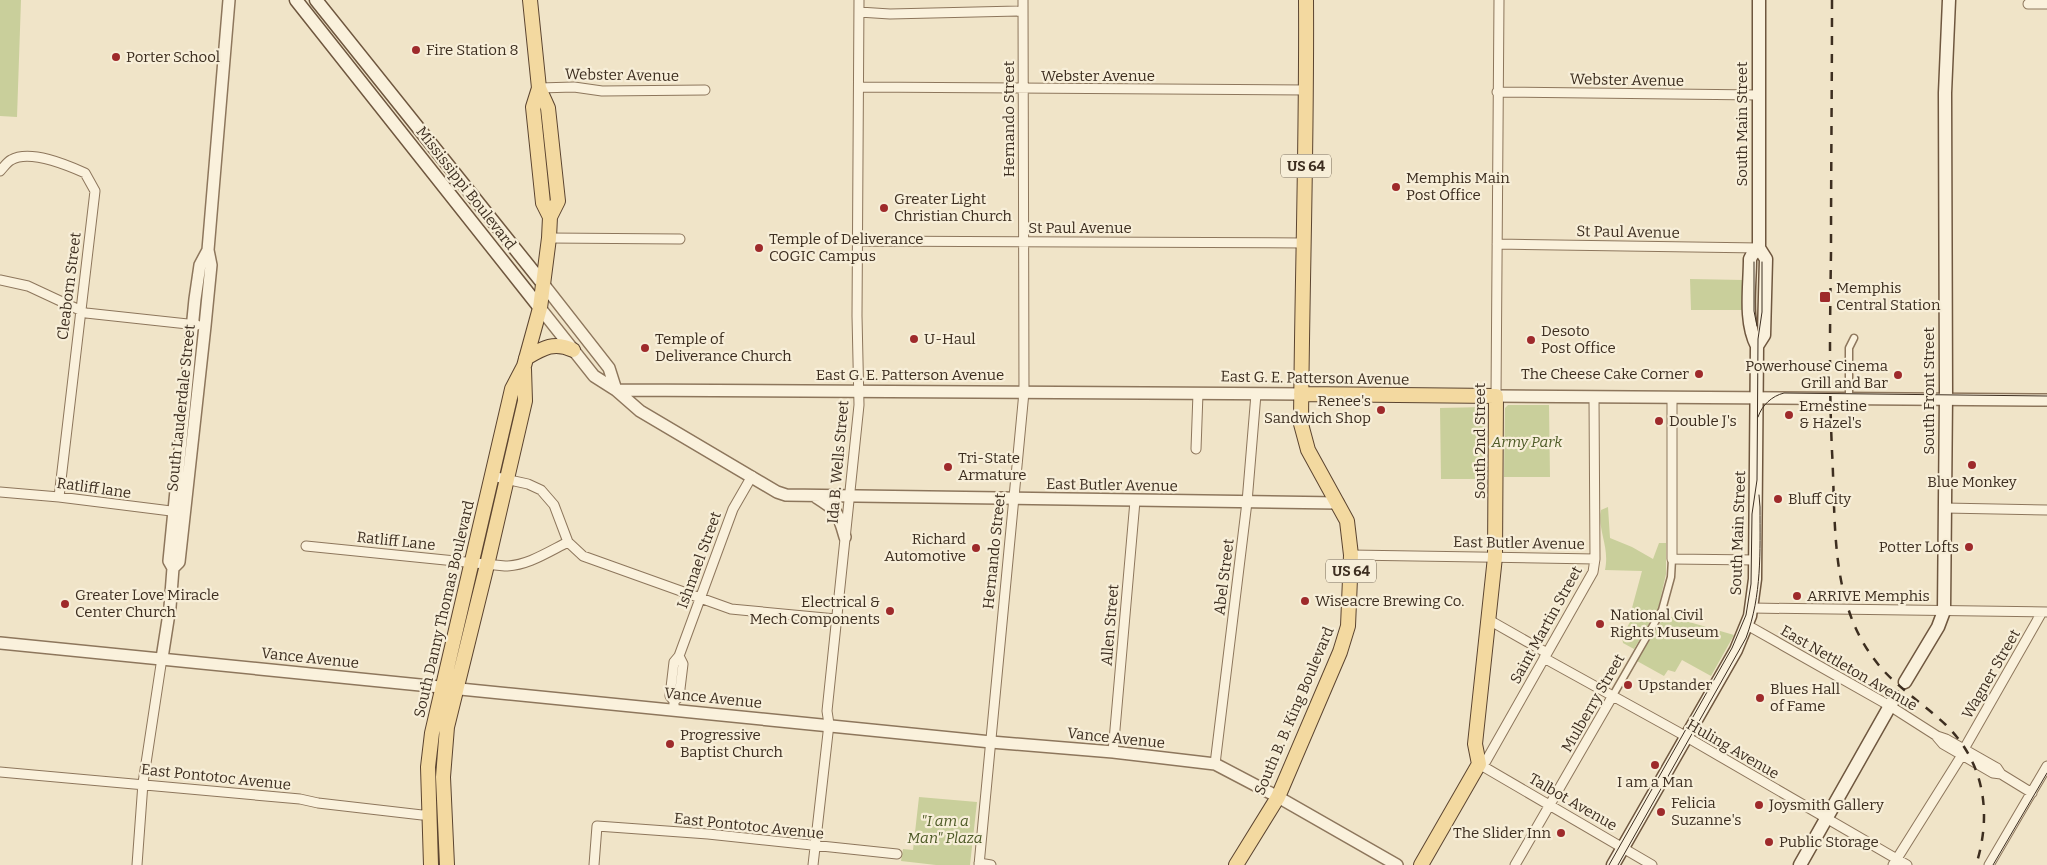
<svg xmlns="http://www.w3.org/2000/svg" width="2047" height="865" font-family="Bitter,serif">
<rect width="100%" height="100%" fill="#f0e4c8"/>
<path fill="#c9cf9b" d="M0,0H21L17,117L0,116Z
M1690,279L1744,280L1743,310H1691Z
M1508,405H1549L1550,477H1504L1505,408Z
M1485,407L1486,479H1441L1440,408Z
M1608,507L1610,538L1632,547L1653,559L1659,543H1666V574L1658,609L1634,649L1623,643L1622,637L1631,620L1629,619L1642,571L1605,570C1610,546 1597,530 1601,510Z
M1665,615L1734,635L1711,676L1682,660L1675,672L1668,670L1664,676L1637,661Z
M919,797L977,802L970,865H936L901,861L903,849L913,850Z"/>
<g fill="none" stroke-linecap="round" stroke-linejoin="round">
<g stroke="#8d765c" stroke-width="9">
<path id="pedestrian" d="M1849,399V348L1854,338
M1612,697L1662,610L1671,577L1672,559"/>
</g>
<g stroke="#8d765c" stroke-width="11">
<path id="minor" d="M2028,4H2047
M859,12L890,14L1023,11
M859,87L1306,90
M539,88L574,87L602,91L705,90
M1497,92L1758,95
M0,171C3,168 7,162 11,160C30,149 67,165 85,173L95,191L59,497
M549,238L680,239
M857,241L1303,243
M1497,244L1759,248
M0,280L28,286L86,313L197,325
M1496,396L1499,0
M1672,397V559L1756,560
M1196,449L1198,393
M492,476L528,484L541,490L554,505L568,542L583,556L731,609L836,619
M0,492L59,497L179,512
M1945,508L2047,510
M306,546L505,566C527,566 548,552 568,542
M1351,555L1595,559
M1752,608L2047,612
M1489,620L1547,653
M1747,625L1890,706L1937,736L1946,739L1997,768L2001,774L2032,793
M1544,658L1678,732L1907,865
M674,701L679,697L683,664L679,656
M674,709V701L670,696L674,662L679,656L733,509L752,476
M1937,737L1943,744L1993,773L2001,774
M1964,749L2042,612
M1113,752L1135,501
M1215,764L1247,502L1256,394
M1479,764L1486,761L1593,572L1595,559L1594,397
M1479,764L1652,865
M0,772L300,799L318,803L422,815L429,813
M979,863L991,865
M137,865L143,783L162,658
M594,865L597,826L708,834L897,854
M813,865L829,724L827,711L859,405L857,316L859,0
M979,865L1024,392L1023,0
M1515,865L1612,697
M1893,865L1962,755
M1989,865L2047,766"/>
</g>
<g stroke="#8d765c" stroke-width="14">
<path id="tertiary" d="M544,285L609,368L616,390
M540,308L594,376L616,390L640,411L777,492L786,495L1338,503
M616,390L1301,394
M1496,396L2047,400
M816,497C838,511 838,512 845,537
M173,568L179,562L205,326L211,265L208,250L229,0
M0,643L991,742L1113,752L1215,764L1278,797L1397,865
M162,658L170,607L173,568L169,561L195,299L200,265L208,250"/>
</g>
<g stroke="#6f573f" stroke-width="15">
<path id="secondary" d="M296,0L540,308
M316,0L544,285
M1757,346L1764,335L1766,259L1759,248V0
M1905,682L1938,627L1944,611L1946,395L1945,93L1949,0
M1613,865L1736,650L1750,616L1755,579L1757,346C1744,321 1750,287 1750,259L1752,255L1759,248
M1800,865L1895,697"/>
</g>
<g stroke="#5b4430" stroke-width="16">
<path id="primary" d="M539,88L533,107L543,203L550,217
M526,358C543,348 554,341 573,350
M1301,394L1496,396L1495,557L1475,744L1479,764L1421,865
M431,865L428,767L432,733L509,402L512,389L524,366L540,308L549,238L550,217L558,201L548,108L539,88L530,0
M447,865L443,777L447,727L487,565L525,401L524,369
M1236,865L1278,797L1340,652L1348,626L1351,555L1347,521L1308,450L1301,424C1302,282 1307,141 1306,0"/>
</g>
<use href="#pedestrian" stroke="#faf1dc" stroke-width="6"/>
<use href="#minor" stroke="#faf1dc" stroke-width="9"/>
<use href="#tertiary" stroke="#faf1dc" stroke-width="11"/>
<use href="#secondary" stroke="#faf1dc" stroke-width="12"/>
<use href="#primary" stroke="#f3d9a0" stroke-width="14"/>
<path stroke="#3d2e20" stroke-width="1" d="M1754,262V311L1757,326
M1758,417C1762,405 1772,396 1784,393L2047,396
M1609,865L1732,648L1746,615L1751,584L1752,514L1757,480L1758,339L1762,312V262
M1618,865L1746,638C1762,595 1760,552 1760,507L1759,495
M1993,865L2047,773"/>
<path stroke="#3d2e20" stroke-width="2.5" stroke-dasharray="9 9" stroke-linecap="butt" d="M1832,0C1832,84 1831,169 1831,253C1830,319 1829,385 1832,451C1835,503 1832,561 1849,611C1857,636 1873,662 1893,680C1910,696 1929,709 1946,725C1985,763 1992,815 1976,865"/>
</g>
<g fill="#9e2a2b" stroke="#f7eed8" stroke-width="2">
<circle cx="416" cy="50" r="5"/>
<circle cx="116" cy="57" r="5"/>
<circle cx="1396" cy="187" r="5"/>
<circle cx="884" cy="208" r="5"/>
<circle cx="759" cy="248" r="5"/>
<rect x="1819" y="291" width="12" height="12" rx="2.5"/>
<circle cx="914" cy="339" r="5"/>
<circle cx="1531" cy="340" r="5"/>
<circle cx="645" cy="348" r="5"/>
<circle cx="1699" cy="374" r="5"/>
<circle cx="1898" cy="375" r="5"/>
<circle cx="1381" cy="410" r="5"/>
<circle cx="1789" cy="415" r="5"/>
<circle cx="1659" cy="421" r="5"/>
<circle cx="1972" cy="465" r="5"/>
<circle cx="948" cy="467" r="5"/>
<circle cx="1778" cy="499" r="5"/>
<circle cx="1969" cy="547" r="5"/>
<circle cx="976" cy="548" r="5"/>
<circle cx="1797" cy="596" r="5"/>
<circle cx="1305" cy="601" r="5"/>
<circle cx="65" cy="604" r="5"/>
<circle cx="890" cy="611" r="5"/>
<circle cx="1600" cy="624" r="5"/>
<circle cx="1628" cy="685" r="5"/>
<circle cx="1760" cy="698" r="5"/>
<circle cx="670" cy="744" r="5"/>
<circle cx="1655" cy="765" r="5"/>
<circle cx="1759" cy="805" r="5"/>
<circle cx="1661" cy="812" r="5"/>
<circle cx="1561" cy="833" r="5"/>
<circle cx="1769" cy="842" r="5"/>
</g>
<g text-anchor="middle" stroke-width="4.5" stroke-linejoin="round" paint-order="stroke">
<g fill="#f7eed8" stroke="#756857" stroke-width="1">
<rect x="1281" y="154.5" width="50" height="23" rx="4"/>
<rect x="1326" y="559.5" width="50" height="23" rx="4"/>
</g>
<g font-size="14" font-weight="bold" fill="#3d2e20">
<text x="1306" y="171">US 64</text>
<text x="1351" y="576">US 64</text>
</g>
<g font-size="15" fill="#3d2e20" stroke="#f7eed8" text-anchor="start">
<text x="426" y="55">Fire Station 8</text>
<text x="126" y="62">Porter School</text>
<text x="1406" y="183">Memphis Main<tspan x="1406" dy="17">Post Office</tspan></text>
<text x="894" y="204">Greater Light<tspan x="894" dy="17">Christian Church</tspan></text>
<text x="769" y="244">Temple of Deliverance<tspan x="769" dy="17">COGIC Campus</tspan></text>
<text x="1836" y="293">Memphis<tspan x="1836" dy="17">Central Station</tspan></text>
<text x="1541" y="336">Desoto<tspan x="1541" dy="17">Post Office</tspan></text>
<text x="655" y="344">Temple of<tspan x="655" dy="17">Deliverance Church</tspan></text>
<text x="924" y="344">U-Haul</text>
<text x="1888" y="371" text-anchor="end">Powerhouse Cinema<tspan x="1888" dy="17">Grill and Bar</tspan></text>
<text x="1689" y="379" text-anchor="end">The Cheese Cake Corner</text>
<text x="1371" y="406" text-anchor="end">Renee's<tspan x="1371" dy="17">Sandwich Shop</tspan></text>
<text x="1799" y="411">Ernestine<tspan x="1799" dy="17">&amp; Hazel's</tspan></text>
<text x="1669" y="426">Double J's</text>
<text x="958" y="463">Tri-State<tspan x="958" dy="17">Armature</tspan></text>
<text x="1972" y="487" text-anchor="middle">Blue Monkey</text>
<text x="1788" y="504">Bluff City</text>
<text x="966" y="544" text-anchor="end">Richard<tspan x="966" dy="17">Automotive</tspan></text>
<text x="1959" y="552" text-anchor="end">Potter Lofts</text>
<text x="75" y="600">Greater Love Miracle<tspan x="75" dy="17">Center Church</tspan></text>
<text x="1807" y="601">ARRIVE Memphis</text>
<text x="1315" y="606">Wiseacre Brewing Co.</text>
<text x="880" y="607" text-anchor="end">Electrical &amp;<tspan x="880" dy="17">Mech Components</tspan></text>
<text x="1610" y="620">National Civil<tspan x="1610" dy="17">Rights Museum</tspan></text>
<text x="1638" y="690">Upstander</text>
<text x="1770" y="694">Blues Hall<tspan x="1770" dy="17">of Fame</tspan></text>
<text x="680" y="740">Progressive<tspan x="680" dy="17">Baptist Church</tspan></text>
<text x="1655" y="787" text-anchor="middle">I am a Man</text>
<text x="1671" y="808">Felicia<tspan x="1671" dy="17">Suzanne's</tspan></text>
<text x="1769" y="810">Joysmith Gallery</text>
<text x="1551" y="838" text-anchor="end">The Slider Inn</text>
<text x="1779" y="847">Public Storage</text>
</g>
<g font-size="15" fill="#3d2e20" stroke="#f7eed8">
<text transform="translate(622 75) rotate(1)" y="5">Webster Avenue</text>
<text x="1098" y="81">Webster Avenue</text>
<text transform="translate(1627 80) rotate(1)" y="5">Webster Avenue</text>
<text transform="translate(1009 119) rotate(-90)" y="5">Hernando Street</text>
<text transform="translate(1742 124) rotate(-90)" y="5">South Main Street</text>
<text transform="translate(466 188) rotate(52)" y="5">Mississippi Boulevard</text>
<text x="1080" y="233">St Paul Avenue</text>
<text transform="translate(1628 232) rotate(1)" y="5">St Paul Avenue</text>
<text transform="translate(69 286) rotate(-83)" y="5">Cleaborn Street</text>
<text x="910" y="380">East G. E. Patterson Avenue</text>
<text transform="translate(1315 378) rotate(1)" y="5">East G. E. Patterson Avenue</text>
<text transform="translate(1929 391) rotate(-90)" y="5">South Front Street</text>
<text transform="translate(181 408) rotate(-84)" y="5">South Lauderdale Street</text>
<text transform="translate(1480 441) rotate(-90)" y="5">South 2nd Street</text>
<text transform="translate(838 462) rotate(-85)" y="5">Ida B. Wells Street</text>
<text transform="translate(1112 485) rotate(1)" y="5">East Butler Avenue</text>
<text transform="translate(94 488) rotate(8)" y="5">Ratliff lane</text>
<text transform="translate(1738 533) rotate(-88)" y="5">South Main Street</text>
<text transform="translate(396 541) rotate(6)" y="5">Ratliff Lane</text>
<text transform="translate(1519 543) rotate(1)" y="5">East Butler Avenue</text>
<text transform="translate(994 551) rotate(-84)" y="5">Hernando Street</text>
<text transform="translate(699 560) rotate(-70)" y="5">Ishmael Street</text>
<text transform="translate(1224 577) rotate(-83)" y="5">Abel Street</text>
<text transform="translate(444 609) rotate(-77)" y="5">South Danny Thomas Boulevard</text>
<text transform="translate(1110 625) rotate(-85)" y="5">Allen Street</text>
<text transform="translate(1546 625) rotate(-61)" y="5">Saint Martin Street</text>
<text transform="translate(310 658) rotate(6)" y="5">Vance Avenue</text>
<text transform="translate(1849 668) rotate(30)" y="5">East Nettleton Avenue</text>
<text transform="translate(1991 674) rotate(-60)" y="5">Wagner Street</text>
<text transform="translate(713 698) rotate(6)" y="5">Vance Avenue</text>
<text transform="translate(1593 703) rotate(-60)" y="5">Mulberry Street</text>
<text transform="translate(1294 711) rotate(-67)" y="5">South B. B. King Boulevard</text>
<text transform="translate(1116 738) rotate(6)" y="5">Vance Avenue</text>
<text transform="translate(1733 749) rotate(30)" y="5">Huling Avenue</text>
<text transform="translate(216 777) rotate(6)" y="5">East Pontotoc Avenue</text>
<text transform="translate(1573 802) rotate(30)" y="5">Talbot Avenue</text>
<text transform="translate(749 826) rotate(6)" y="5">East Pontotoc Avenue</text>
</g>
<g font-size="15" font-style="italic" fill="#4d5a26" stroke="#f7eed8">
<text x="1527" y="447">Army Park</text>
<text x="945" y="826">"I am a<tspan x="945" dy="17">Man" Plaza</tspan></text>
</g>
</g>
</svg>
